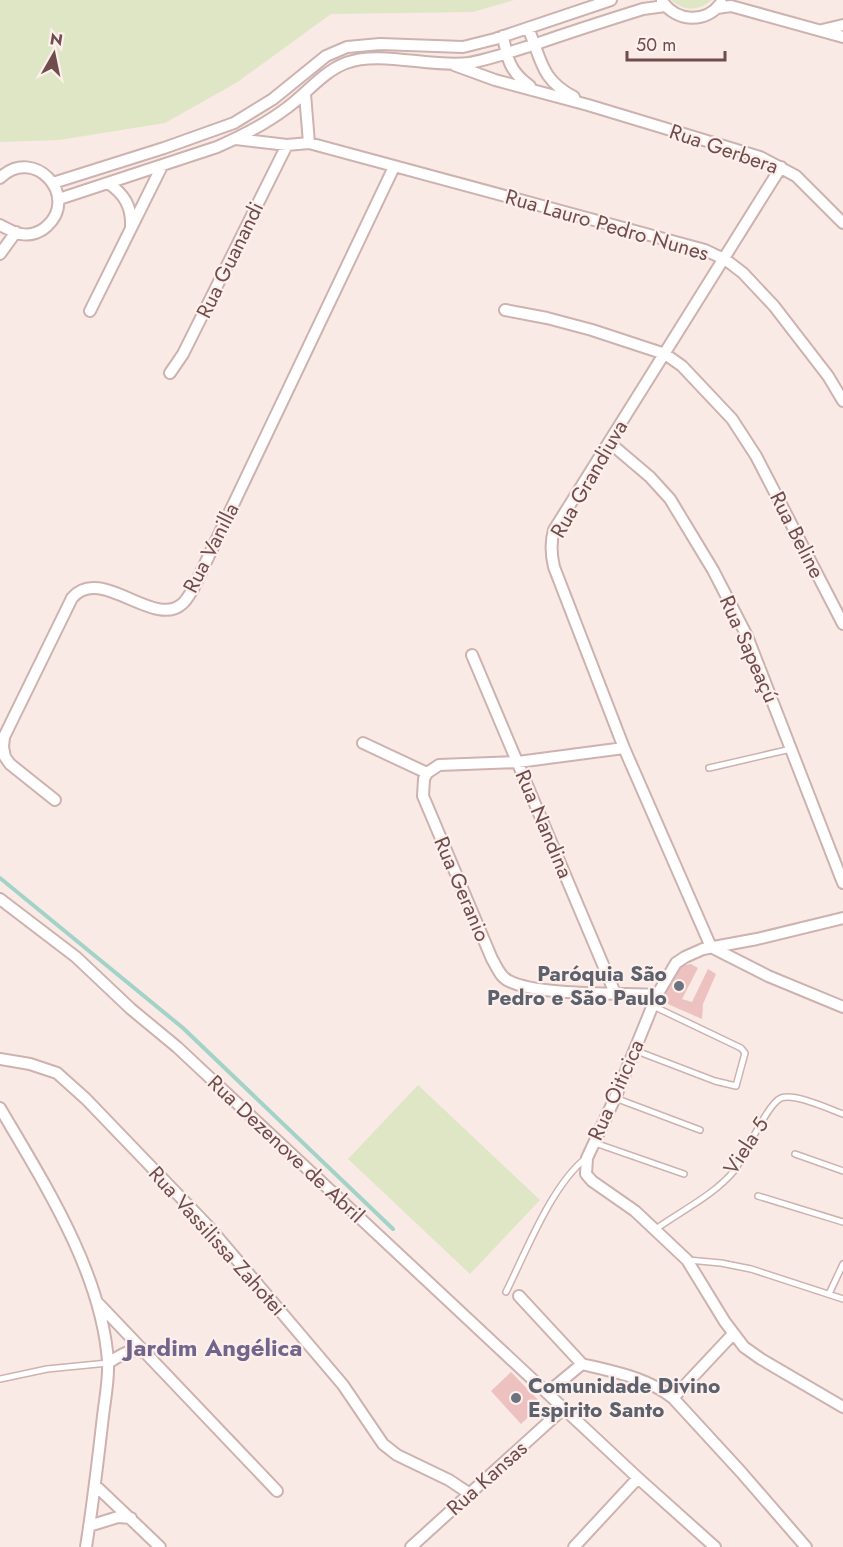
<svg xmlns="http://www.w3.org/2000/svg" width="843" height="1547" font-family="Jost,sans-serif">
<rect width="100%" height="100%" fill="#faeae5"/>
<path fill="#dee6c5" d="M0,0H514L473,12L331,14L236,83L165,123L59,140L0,142Z
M671,0H712C698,11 685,12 671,0Z
M418,1085L540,1200L470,1274L348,1159Z"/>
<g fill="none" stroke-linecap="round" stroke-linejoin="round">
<path stroke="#a3d2c9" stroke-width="4" d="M0,878L183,1028L393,1229"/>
</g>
<path fill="#edc1bf" d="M691,964L698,968L682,999L692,1002L708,969L716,974L703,1004L702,1019L661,1001L680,966Z
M511,1372L542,1404L521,1424L491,1391Z"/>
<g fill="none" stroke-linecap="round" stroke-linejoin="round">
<g stroke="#cdb2af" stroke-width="8">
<path id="service" d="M709,768L791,749
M634,1050L715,1081L736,1086L745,1053L741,1048L653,1006
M615,1098L700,1130
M595,1143L684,1174
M795,1154L843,1171
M758,1196L843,1222
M656,1229C681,1211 714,1195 734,1171C745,1156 767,1104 781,1098C795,1093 829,1109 843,1114
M688,1260L721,1263L751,1269L843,1299
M506,1292C526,1252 551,1186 586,1158
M829,1294L843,1264
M0,1379L47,1369L108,1363"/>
</g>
<g stroke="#cdb2af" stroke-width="14">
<path id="minor" d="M662,1C676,22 706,24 721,3
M717,8L731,6L843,37
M528,28C542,60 540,79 574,97
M822,30L843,25
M503,36C507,59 510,72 530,86
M454,65L495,80L588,105L760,157L796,176L843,223
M305,94L309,143
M236,139L287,145L309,143L705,250L726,260L743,273L774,306L828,376L843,401
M781,167L554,530C550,543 551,554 554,567L624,748L711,947L768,976L843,1007
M0,178C34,145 80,196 47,226C41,232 31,236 21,234C14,233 6,228 0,225
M53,183L164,148L234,123L273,99L326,56L347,47L380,44L463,47L495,39L611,0
M108,183C124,194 132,206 131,227
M59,199L217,147C242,136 266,124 288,107C307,93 324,71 346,63C379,50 432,68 469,63C492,59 516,50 539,43C573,31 608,20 643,9L665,6
M0,254L16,232
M505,310L547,318L592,330L665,354L682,366L732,419L756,456L843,624
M90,311L162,166
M170,373L183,354L287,145
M610,443L650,477L670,499L713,570L747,636L843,883
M472,655L615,993
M363,743L427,773
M624,748L518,762L439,765L427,773L424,779L423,796L492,959C497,967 500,977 509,981C537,996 622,993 657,995
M55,800L10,764L5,757L3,747L4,737L72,598C100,564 154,629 182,604C186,601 190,594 193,589L394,167
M0,899L76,957L131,1009L177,1047L638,1478L715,1547
M843,918L757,939L703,949L685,957L676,963L657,995L615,1098L587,1158L586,1174L592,1181L635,1211L687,1260L725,1322L744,1347L761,1359L843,1407
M0,1059L30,1064L57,1073L86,1099L209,1227L343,1385L383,1444L397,1455L449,1480L470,1494
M0,1108C44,1183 102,1273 108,1362C109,1379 105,1399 103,1416C98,1460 93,1503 86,1547
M519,1296L582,1364
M97,1302L277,1491
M108,1363C120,1356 131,1346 146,1353
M547,1393L582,1364C614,1372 646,1377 673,1398L741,1472L806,1547
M673,1398L733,1334
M96,1486L160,1547
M89,1526L118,1517L131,1518
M411,1547L564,1408
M574,1547L638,1478"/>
</g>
<use href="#service" stroke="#fff" stroke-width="5"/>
<use href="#minor" stroke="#fff" stroke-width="10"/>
</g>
<g fill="#6b7280" stroke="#fdefeb" stroke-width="2">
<circle cx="679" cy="986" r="6"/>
<circle cx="516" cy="1398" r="6"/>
</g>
<g text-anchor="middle" stroke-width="4.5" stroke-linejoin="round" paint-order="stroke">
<g font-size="21" fill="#704d4d" stroke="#fdefeb">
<text transform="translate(724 149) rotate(19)" y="7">Rua Gerbera</text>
<text transform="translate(607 225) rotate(16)" y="7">Rua Lauro Pedro Nunes</text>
<text transform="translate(230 260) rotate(-64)" y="7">Rua Guanandi</text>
<text transform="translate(589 479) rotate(-60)" y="7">Rua Grandiuva</text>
<text transform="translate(797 535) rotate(63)" y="7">Rua Beline</text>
<text transform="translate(211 548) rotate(-63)" y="7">Rua Vanilla</text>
<text transform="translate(749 649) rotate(66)" y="7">Rua Sapeaçú</text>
<text transform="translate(544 824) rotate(67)" y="7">Rua Nandina</text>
<text transform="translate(462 889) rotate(67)" y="7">Rua Geranio</text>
<text transform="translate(616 1090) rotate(-66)" y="7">Rua Oiticica</text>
<text transform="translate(746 1146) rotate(-57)" y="7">Viela 5</text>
<text transform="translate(286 1149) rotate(43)" y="7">Rua Dezenove de Abril</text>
<text transform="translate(217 1241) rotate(48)" y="7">Rua Vassilissa Zahotei</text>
<text transform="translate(487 1478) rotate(-42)" y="7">Rua Kansas</text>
</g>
<g font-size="21" font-weight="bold" fill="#5b616d" stroke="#fdefeb" text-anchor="end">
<text x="667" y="981">Paróquia São<tspan x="667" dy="24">Pedro e São Paulo</tspan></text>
<text x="528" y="1393" text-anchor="start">Comunidade Divino<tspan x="528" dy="24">Espirito Santo</tspan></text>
</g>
<g font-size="24" font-weight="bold" fill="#71658c" stroke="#fdefeb">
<text x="214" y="1356">Jardim Angélica</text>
</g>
</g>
<g transform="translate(54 54) rotate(9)" stroke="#fdefeb" stroke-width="4.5" paint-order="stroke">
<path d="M0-4.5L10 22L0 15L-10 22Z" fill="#704d4d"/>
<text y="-9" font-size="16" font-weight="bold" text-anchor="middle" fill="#704d4d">N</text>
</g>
<path d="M627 51v9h98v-9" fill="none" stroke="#704d4d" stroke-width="3"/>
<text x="636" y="51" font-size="18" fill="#704d4d" stroke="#fdefeb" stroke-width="4.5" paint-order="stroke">50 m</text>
</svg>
